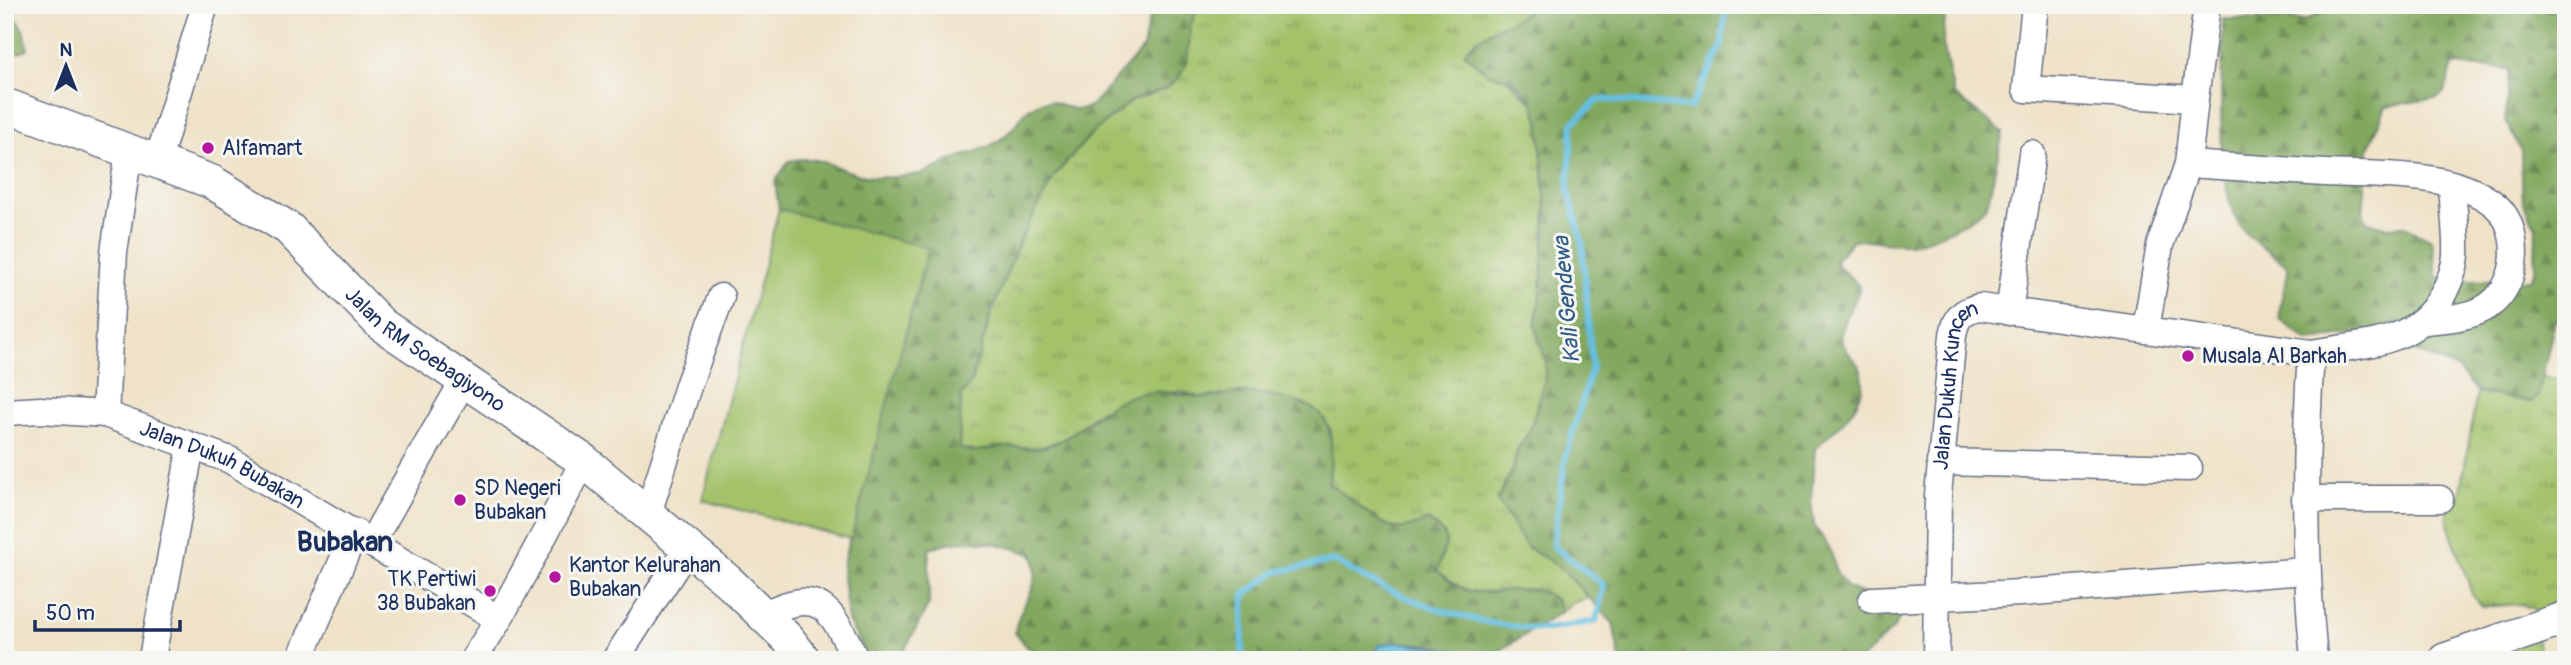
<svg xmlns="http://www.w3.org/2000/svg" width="2571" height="665" font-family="Pangolin,sans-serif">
<defs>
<pattern id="grass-tufts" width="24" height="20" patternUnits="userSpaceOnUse" patternTransform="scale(1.75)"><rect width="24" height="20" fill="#a3c26a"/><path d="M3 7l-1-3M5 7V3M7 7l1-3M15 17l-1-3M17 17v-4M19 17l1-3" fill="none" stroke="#849e5a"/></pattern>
<pattern id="forest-firs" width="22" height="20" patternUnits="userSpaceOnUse" patternTransform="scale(1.75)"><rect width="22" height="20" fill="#82a85e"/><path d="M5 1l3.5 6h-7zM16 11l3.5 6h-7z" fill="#6a8951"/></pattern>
</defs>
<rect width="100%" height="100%" fill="#f6f6f2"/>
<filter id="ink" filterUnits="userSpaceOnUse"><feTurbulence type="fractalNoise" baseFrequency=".0143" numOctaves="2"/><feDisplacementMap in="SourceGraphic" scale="14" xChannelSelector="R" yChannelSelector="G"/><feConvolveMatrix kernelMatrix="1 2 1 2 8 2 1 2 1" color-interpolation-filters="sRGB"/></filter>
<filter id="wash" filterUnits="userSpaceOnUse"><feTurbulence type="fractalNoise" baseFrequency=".00686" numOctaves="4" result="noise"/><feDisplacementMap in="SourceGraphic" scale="28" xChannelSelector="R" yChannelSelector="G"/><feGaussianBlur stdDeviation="1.57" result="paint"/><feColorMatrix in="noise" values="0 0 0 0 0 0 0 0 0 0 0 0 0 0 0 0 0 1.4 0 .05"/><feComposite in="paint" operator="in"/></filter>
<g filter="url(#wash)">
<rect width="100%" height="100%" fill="#efe2c7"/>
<path fill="url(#grass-tufts)" stroke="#5f7864" stroke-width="2" d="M1198,5H1538L1507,26L1489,31L1488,74L1506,78L1533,103L1539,120L1546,210L1541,291L1535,326L1546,362L1545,380L1530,430L1517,450L1513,469L1497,500L1527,547L1560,567L1589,598L1572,603L1561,612L1557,600C1528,580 1502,597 1470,591C1459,589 1447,577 1437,571L1446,544L1445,535L1428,520C1418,524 1406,530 1395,528C1378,525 1346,494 1329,484L1331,430L1321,415L1306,405L1254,394L1199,397L1180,391L1101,410L1066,438L1040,448L1004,447L977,453L959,449L961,396L971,382L992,311L1020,240L1055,175L1092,133L1133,100L1167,88L1187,60L1191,25Z
M2542,377L2566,379V606L2540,612L2521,604L2482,607L2473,596L2448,524V514L2461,490L2477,392L2531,402L2538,396Z
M2536,637L2540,660H2481Z"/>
<path fill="url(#forest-firs)" stroke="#4e6c5e" stroke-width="2" fill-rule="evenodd" d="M5,5H9L23,30L28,49L19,53L5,50Z
M1152,5H1198L1191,25L1187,60L1180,76L1167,88L1133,100L1092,133L1055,175L1020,240L992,311L971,382L961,396L959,448C981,455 986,447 1006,447C1018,446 1032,450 1044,447C1077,439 1098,406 1131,396C1158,388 1173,393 1199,397C1212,399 1224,394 1236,393C1256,391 1310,401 1322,416C1337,434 1330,463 1329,484C1346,494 1378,525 1395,528C1406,530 1418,524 1428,520L1445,535L1446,544L1437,571C1446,577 1458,589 1469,591C1499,598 1548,572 1561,612L1485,660H1469L1457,651L1431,645L1396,642L1379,646L1376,660H1050L1026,646L1015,633C1018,602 1044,590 1033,555C1000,542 962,534 929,549V604L899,660H870L848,621L842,567L928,249L779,209L775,182L789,161C822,154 831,168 861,175C877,179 903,177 920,174C934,171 942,164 954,159C975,151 995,148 1011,130C1021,119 1023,111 1037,104C1060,94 1068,119 1092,105L1143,48Z
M1538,5H1946L1943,44L1954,95L2003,132L1988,202C1980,220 1927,242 1908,244C1890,245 1872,238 1853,240L1835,261C1842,274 1852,276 1860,287C1856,302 1841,324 1841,336C1842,350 1855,358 1860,368C1874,399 1834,431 1815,448L1811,500L1814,525L1830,549L1837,574L1848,588L1897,606L1902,613L1894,628L1860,660H1620L1613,623L1560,567L1527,547L1497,500L1513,469L1517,451L1530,430L1545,380L1546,362L1535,326L1541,291L1546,210L1539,120L1533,103L1521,88L1506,78L1488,74L1464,53C1483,28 1512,25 1538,5Z
M2324,5H2566V319L2555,320L2538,396L2531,402L2477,392L2458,369L2367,331L2308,341L2280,320C2278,297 2288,287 2288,267C2273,253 2249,240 2239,224C2213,181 2223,71 2223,19L2307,20L2322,12ZM2453,65L2510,69L2505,120L2521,151L2523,204L2536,227L2535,271L2531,280L2472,281L2437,277L2432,240L2403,226L2384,227L2366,221L2363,211L2369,148L2386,106L2438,98L2445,91Z"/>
<path fill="#a3c26a" stroke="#5f7864" stroke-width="2" d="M779,209L928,248L851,539L702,500Z"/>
<path fill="#64bfe2" stroke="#4077a0" stroke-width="2" d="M1396,642L1458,651L1469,660H1378V646Z"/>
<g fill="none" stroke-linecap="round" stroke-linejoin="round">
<path stroke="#64bfe2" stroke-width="6" d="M1242,660L1244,595L1275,572L1334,561C1396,598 1470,626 1543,629C1560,629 1579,623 1596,621L1604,585L1553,546L1566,455L1592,367L1582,241L1568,188L1573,123L1599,99L1691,107L1722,45L1726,5"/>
</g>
</g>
<g filter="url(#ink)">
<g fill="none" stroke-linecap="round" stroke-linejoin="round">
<g stroke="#656e83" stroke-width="29">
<g id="minor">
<path d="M2035,5L2026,89L2195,99L2188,164L2160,245L2146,329"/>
<path d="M2195,99L2207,5"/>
<path d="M158,160L205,5"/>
<path d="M2188,164C2233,167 2279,170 2325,173C2378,176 2452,170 2495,205C2515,221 2518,256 2509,279C2494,317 2461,317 2426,321"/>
<path d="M2009,312L2032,154"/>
<path d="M2311,353C2361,344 2415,346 2442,296C2449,283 2455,270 2456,255C2457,232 2453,208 2452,185"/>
<path id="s1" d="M5,412L41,410L105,414L230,460L499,619L584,461"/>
<path d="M105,414L114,252L129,151"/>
<path d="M1940,462L2189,468"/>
<path d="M2305,499H2440"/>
<path d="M647,517L689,383L721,297"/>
<path d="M371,543L464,380"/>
<path d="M1872,600L2021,593L2305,571"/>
<path d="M763,615C821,585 831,609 856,660"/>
<path d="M152,658L191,446"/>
<path d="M300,659L355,532"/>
<path d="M473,660L499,619"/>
<path d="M615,660L687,549"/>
<path id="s2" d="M1936,660L1938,495L1953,335C1956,317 1963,310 1980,307L2311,353C2304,456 2304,557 2314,660"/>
</g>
</g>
<g stroke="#656e83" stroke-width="36">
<g id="major">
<path id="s3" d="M5,105L212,182L288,228L382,325L584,461L729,582L788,639L804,660"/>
<path d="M2445,660L2566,618"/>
</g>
</g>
<use href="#minor" stroke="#fff" stroke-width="26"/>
<use href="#major" stroke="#fff" stroke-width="33"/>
</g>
</g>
<g fill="#b5179e" stroke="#f6f6f2" stroke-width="2.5">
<circle cx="208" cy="148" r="7"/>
<circle cx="2188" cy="356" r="7"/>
<circle cx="460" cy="500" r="7"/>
<circle cx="555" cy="577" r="7"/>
<circle cx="490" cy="591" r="7"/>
</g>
<g text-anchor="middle" stroke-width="6" stroke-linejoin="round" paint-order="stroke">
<g font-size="21" fill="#1b2f5e" stroke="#f6f6f2" text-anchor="start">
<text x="222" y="155">Alfamart</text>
<text x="2202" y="363">Musala Al Barkah</text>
<text x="474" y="495">SD Negeri<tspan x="474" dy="24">Bubakan</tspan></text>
<text x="569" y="572">Kantor Kelurahan<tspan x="569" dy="24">Bubakan</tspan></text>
<text x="476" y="586" text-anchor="end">TK Pertiwi<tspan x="476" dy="24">38 Bubakan</tspan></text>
</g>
<g font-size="21" fill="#1b2f5e" stroke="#f6f6f2">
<text dy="7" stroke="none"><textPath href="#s3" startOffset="494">Jalan RM Soebagiyono</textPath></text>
<text dy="7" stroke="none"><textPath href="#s2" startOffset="278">Jalan Dukuh Kuncen</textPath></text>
<text dy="7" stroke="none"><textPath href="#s1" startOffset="228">Jalan Dukuh Bubakan</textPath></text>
</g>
<g font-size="23" font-style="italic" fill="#315a86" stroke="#f6f6f2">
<text transform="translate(1566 300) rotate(-95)" y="8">Kali Gendewa</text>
</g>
<g font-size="28" font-weight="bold" fill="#1b2f5e" stroke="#f6f6f2">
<text x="345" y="551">Bubakan</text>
</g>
</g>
<rect width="2571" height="665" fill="none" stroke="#f6f6f2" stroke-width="28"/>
<g transform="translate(66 66)" stroke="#f6f6f2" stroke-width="5" paint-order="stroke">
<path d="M0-5L12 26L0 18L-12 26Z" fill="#1b2f5e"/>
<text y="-10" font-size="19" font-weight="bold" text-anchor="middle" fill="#1b2f5e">N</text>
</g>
<path d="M35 620v10h145v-10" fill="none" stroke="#1b2f5e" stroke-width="3.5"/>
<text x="46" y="620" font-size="21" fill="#1b2f5e" stroke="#f6f6f2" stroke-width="5" paint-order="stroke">50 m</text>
</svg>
